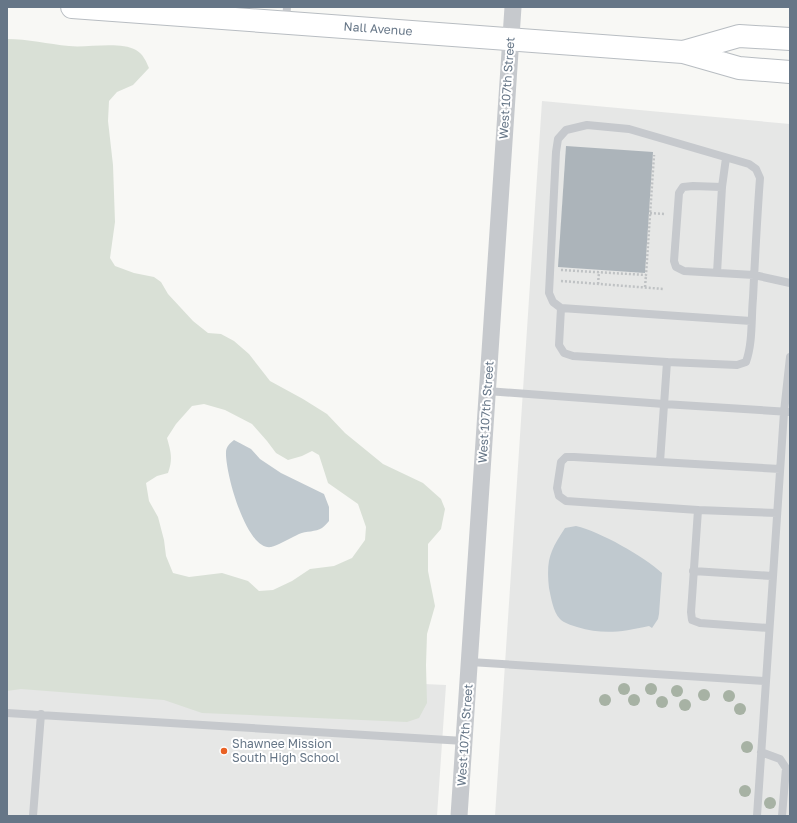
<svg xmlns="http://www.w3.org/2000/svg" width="797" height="823" font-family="'Golos Text',sans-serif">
<rect width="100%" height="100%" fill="#f8f8f5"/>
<path fill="#e6e7e6" d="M542,101L790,124V816H495Z
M7,665L446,685L437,816H7Z"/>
<path fill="#d9e0d6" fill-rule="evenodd" d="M7,39C28,39 48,44 69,46C87,48 120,41 136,50C143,54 146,61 149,68L133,85L117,92L109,101L108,121L113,165L115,222L110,258L115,266L134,273L154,277L161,282L168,294L193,321L208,333L221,334L234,341L249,354L270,381L303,399L327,414L345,433L383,464L423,483L441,499L445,509L441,529L428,544V571L435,606L427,634L426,665L427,703L419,718L407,722L202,713L164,700L21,689L7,691ZM204,404L225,410L252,424L267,441L276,453L288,460L302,456L312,451L319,455L328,483L358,504L366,527L365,540L352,558L334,566L310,569L292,581L273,590L259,591L248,581L222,573L189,577L173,573L166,556L164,540L158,517L149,501L146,483L157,476L168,473C173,459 171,452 167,438L176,424L192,406Z"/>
<path fill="#c0c9cf" d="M234,440L251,449L260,459L281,473L324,494L329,507V521C327,523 325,526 322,528C316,532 306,531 299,534C292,537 277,546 271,547C246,551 225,471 226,452C226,447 230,443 234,440Z
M576,526C601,532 643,556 662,573L659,614L658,619L652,628L649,626C622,632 603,635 577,627C571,625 564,623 560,619C553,612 551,597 549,588C546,559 550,551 565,528Z"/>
<path fill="#acb4ba" d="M566,146L653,152L645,273L558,267Z"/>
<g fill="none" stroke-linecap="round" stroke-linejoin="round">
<g stroke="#b8bdc2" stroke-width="24">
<path id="secondary" d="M72,7L683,52L739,68L790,72
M683,52L739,36L790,39"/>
</g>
<path stroke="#bfc2c4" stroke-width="2.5" stroke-dasharray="2 2" stroke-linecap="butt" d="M650,213L665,214
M561,270L646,275L654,155
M561,281L664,289
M598,284L599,272
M645,287L646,275"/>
<path stroke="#c6c9cd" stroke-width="8" d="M286,21L287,7
M726,158L722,187L693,186L683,187L679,193L674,261L676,267L684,271L754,275L790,283
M717,273L722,187
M561,308L559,345L564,353L573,356L667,362
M487,391L664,404L790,412
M660,462L667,362L737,365L746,362C753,342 751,319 753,298C755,258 757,218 760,178L756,169L749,164L629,129L587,125L566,130L558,139L556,152L549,293L553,302L561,308L751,321
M698,510L566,501L559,496L557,488L561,462L566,457H574L780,469
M693,571L772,576
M769,628L700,623L692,620L691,612L698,510L777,513
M470,662L765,681
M7,713L464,741
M761,752L780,759L786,768L782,816
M33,816L41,714
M757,816L784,412L790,357"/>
<path stroke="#c6c9cd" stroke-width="17" d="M459,816L513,7"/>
<use href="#secondary" stroke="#fff" stroke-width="22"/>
</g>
<g fill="#a7b2a4">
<circle cx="624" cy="689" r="6"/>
<circle cx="651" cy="689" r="6"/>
<circle cx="677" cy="691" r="6"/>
<circle cx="704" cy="695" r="6"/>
<circle cx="729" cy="696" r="6"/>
<circle cx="605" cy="700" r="6"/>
<circle cx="634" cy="700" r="6"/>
<circle cx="662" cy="702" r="6"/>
<circle cx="685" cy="705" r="6"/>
<circle cx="740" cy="709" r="6"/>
<circle cx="747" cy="747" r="6"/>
<circle cx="745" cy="791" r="6"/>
<circle cx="770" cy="803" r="6"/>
</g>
<circle fill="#e96124" stroke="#fff" stroke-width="1.5" cx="224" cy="751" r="4"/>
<g text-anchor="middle" stroke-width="4" stroke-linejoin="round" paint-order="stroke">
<g font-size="12" fill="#667687" stroke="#fff">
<text transform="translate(378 29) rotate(4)" y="4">Nall Avenue</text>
<text transform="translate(507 88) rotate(-86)" y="4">West 107th Street</text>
<text transform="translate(486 412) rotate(-86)" y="4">West 107th Street</text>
<text transform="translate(465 735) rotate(-86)" y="4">West 107th Street</text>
</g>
<g font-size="12" fill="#667687" stroke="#fff" text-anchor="start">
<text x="232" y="748">Shawnee Mission<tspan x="232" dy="14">South High School</tspan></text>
</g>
</g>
<rect width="797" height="823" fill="none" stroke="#667687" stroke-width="16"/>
</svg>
